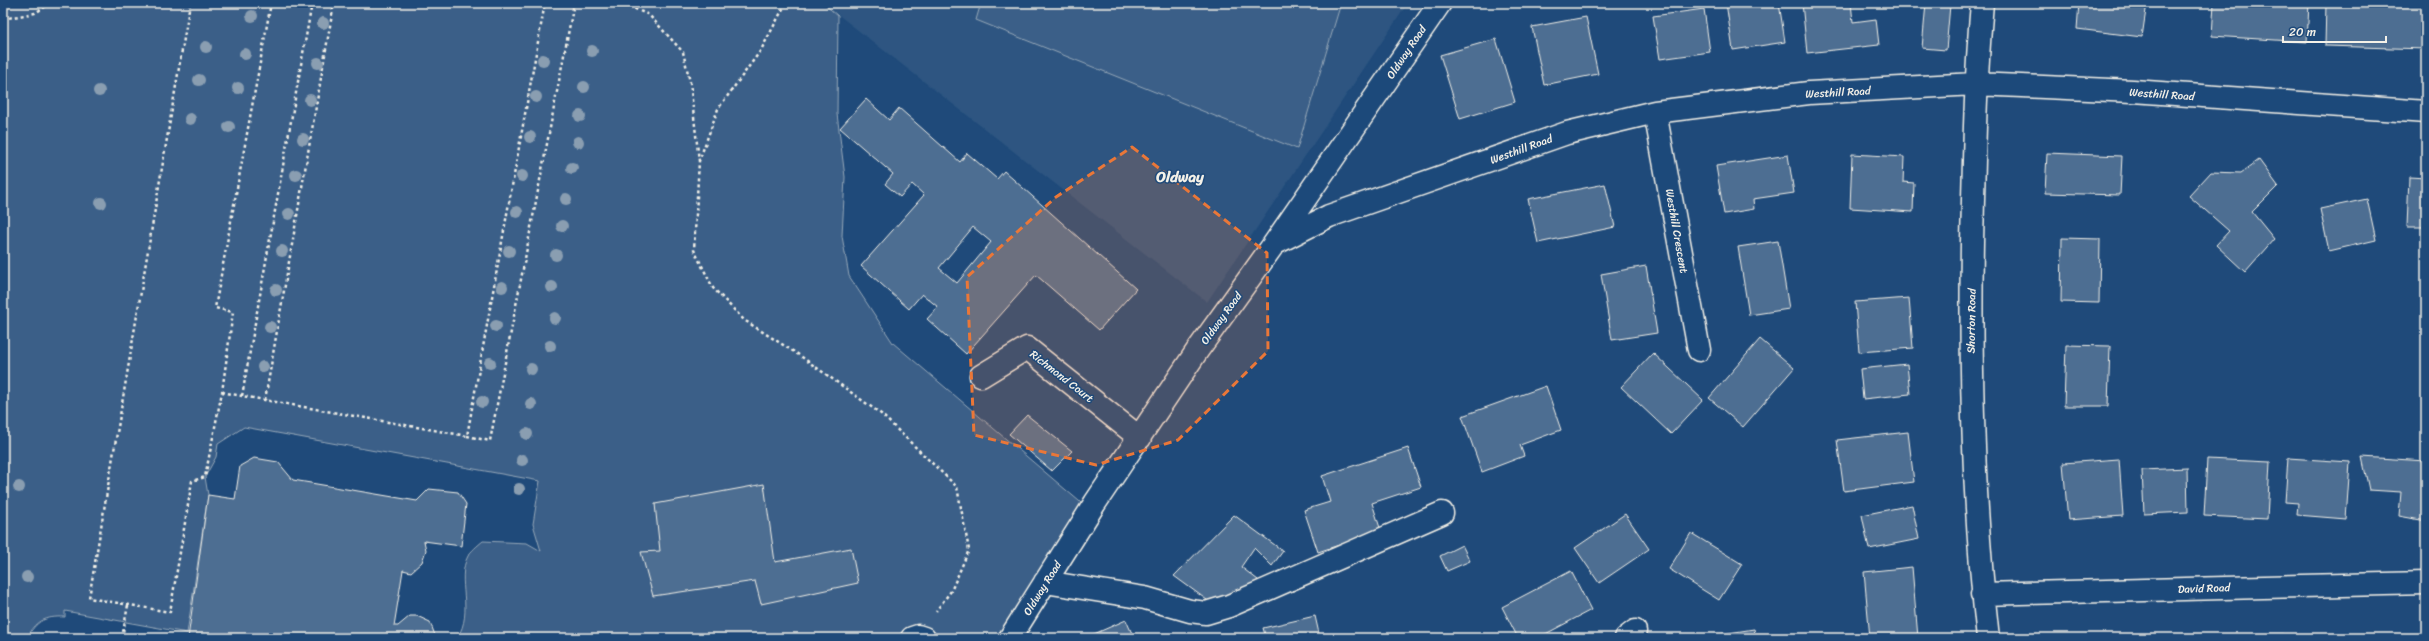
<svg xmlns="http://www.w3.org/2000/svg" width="2429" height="641" font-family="Sriracha,sans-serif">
<rect width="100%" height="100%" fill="#1f4a7a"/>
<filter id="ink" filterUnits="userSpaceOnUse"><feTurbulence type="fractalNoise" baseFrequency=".025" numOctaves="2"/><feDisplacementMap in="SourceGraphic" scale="8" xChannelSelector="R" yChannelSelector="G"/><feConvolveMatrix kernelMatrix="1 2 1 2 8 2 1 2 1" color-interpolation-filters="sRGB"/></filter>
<g filter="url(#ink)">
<path fill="#2d5581" d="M823,3H1408L1207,302Z"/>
<path fill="#3a5f88" stroke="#97a8b8" d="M3,3H823L838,16L837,114L845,177L842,236L849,276L893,343L1086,507L999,638H457C475,611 455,580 468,556C471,551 478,545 483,541L527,543L541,551L533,524L540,481L244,427L218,444L216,457L205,477L208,495L187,633L65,611V617C45,616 36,621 27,638H3Z
M981,3H1341L1297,149L976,20Z"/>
<path fill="#4d6e92" stroke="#f4f1e8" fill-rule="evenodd" d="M1726,3H1779L1785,42L1733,50Z
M1802,3H1851L1853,22L1876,19L1879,45L1807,53Z
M1926,3L1950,5L1946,50L1922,48Z
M2079,3H2147L2142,37L2077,29Z
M2214,3H2309L2307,42L2212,36Z
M2326,3H2426V49L2325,46Z
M1704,9L1710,52L1660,59L1653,16Z
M1586,17L1598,74L1544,85L1532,27Z
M1496,39L1515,102L1460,119L1440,55Z
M866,99L889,120L899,108L960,162L967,153L997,179L1004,171L1136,289L1099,330L1036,275L966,354L927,319L938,307L922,294L909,309L861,266L924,195L912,184L900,197L885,184L893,174L840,128ZM973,227L991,242L957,283L939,268Z
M2047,153L2122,156L2120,195L2045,193Z
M1852,154L1904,157L1903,182L1914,183L1913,212L1850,208Z
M1788,155L1794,193L1753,199L1754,209L1724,214L1716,166Z
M2259,160L2278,186L2252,212L2274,239L2245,272L2216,245L2229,231L2189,196L2211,172L2241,173Z
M2409,177L2426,178V227H2407Z
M1605,184L1615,227L1538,243L1528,199Z
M2367,199L2376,240L2329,251L2320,209Z
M2062,238L2100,239L2099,303L2061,302Z
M1778,241L1789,309L1749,315L1738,247Z
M1646,266L1657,333L1612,340L1601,274Z
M1909,298L1913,348L1859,352L1855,302Z
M1760,339L1794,368L1743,427L1709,398Z
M2066,345L2110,346L2108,406H2064Z
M1653,353L1703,400L1671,434L1621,387Z
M1907,364L1910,394L1863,399L1860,369Z
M1546,386L1561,430L1520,445L1524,456L1482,472L1462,416Z
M1027,415L1072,451L1052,471L1009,434Z
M1908,432L1914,482L1844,491L1837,440Z
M1408,448L1421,487L1372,503L1381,531L1318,552L1304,510L1330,502L1322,476Z
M2362,457L2426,461V521L2399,516L2401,492L2369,490Z
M254,458L278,462L293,480L417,501L429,489L458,492L466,504L461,546L424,541L426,550L422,562L411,572L403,570L394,626H398L410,616H417L430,622L436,638H188L208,495L235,499L240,466Z
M2288,458L2350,462L2346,519L2297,515L2298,503L2285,502Z
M2119,459L2123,516L2068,520L2063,463Z
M2207,459L2270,462L2267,519L2204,516Z
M2187,468L2188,512L2144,514L2142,470Z
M764,484L775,562L851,548L858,583L761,604L755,581L653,596L641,552L660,551L655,504Z
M1912,505L1919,539L1869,549L1862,515Z
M1625,514L1649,549L1599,583L1575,548Z
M1234,515L1283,551L1272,566L1254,548L1241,567L1258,580L1254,590L1211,603L1174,576Z
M1691,533L1742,564L1719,600L1669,569Z
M1462,545L1470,561L1447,571L1440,556Z
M1912,567L1918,638H1870L1864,572Z
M1571,571L1591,610L1538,638H1518L1502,607Z
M1315,616L1320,638H1266L1263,628Z
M1126,620L1134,638H1085Z
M1754,629L1756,638H1703V637Z
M2257,634H2284V638H2257Z"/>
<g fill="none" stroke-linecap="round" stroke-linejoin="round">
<g stroke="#f4f1e8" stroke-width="25">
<path id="minor" d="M1982,3C1975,83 1974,162 1972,242C1970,374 1973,507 1988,638
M1655,112L1699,350
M1274,244L1329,216L1567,133L1655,112L1809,93L1975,84L2133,91L2426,112
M981,376L1027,348L1140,438
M1045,582L1145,598L1190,611L1206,613L1229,606L1442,513
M1982,594L2426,583
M912,638L918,636L924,638
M1010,638L1095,503L1197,351L1274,244L1440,3
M1626,638L1635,631"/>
</g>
<path stroke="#f4f1e8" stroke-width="2.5" stroke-dasharray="3 3" stroke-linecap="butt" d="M190,3L89,598L170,612L192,481L205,477L222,392L233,312L215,308L271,3
M312,3L242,396L467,436L545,3
M599,3L633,8L649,15L683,52L690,82L699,161
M786,3L761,50L718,109L699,161L694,250L713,288L744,320L799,355L881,414L957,487L969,550L951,591L936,611
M3,19L35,13L51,3
M222,392L242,396
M265,400L334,3
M467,436L490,441L574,3
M122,638L128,605"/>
<use href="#minor" stroke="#1f4a7a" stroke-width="22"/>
</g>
<g fill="#8a9eb1">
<circle cx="252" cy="16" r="6"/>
<circle cx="323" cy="23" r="6"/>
<circle cx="206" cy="47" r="6"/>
<circle cx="592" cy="51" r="6"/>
<circle cx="245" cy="54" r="6"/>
<circle cx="543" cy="60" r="6"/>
<circle cx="318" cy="63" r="6"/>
<circle cx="199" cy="80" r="6"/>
<circle cx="584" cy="87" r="6"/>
<circle cx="238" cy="88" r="6"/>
<circle cx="99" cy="91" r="6"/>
<circle cx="536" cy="97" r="6"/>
<circle cx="310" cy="100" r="6"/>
<circle cx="580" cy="116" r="6"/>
<circle cx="190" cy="119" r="6"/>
<circle cx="229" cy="127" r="6"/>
<circle cx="530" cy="137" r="6"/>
<circle cx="303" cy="139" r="6"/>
<circle cx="578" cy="142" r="6"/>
<circle cx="572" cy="168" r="6"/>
<circle cx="296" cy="175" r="6"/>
<circle cx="522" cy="176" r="6"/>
<circle cx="566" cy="199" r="6"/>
<circle cx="101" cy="203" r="6"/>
<circle cx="517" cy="212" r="6"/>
<circle cx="289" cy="214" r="6"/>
<circle cx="562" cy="226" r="6"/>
<circle cx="282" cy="251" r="6"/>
<circle cx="509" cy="251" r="6"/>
<circle cx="556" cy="255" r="6"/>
<circle cx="502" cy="287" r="6"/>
<circle cx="552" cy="287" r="6"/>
<circle cx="276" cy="290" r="6"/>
<circle cx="555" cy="318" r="6"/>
<circle cx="496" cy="326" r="6"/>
<circle cx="270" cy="327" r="6"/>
<circle cx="550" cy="346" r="6"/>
<circle cx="490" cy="363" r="6"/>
<circle cx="263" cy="367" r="6"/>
<circle cx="531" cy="369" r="6"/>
<circle cx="482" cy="402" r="6"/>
<circle cx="531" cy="404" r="6"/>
<circle cx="527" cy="434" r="6"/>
<circle cx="522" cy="460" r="6"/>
<circle cx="19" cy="487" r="6"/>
<circle cx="519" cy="489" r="6"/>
<circle cx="27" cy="577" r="6"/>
</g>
</g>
<path fill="#ea7738" fill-opacity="0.2" stroke="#ea7738" stroke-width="3" stroke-dasharray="8 5" stroke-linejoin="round" d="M1132,147L1267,253L1268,351L1178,440L1096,465L974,435L967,277L1056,197Z"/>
<g text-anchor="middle" stroke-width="3" stroke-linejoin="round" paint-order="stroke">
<g font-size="11" fill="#f4f1e8" stroke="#1f4a7a">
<text transform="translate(1406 52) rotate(-56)" y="4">Oldway Road</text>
<text transform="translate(1838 92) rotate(-3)" y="4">Westhill Road</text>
<text transform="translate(2162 94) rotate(4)" y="4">Westhill Road</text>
<text transform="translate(1521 149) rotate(-20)" y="4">Westhill Road</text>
<text transform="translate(1677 231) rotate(80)" y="4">Westhill Crescent</text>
<text transform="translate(1221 318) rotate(-54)" y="4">Oldway Road</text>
<text transform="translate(1971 321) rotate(-89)" y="4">Shorton Road</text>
<text transform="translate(1062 376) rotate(38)" y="4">Richmond Court</text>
<text transform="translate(1042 588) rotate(-58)" y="4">Oldway Road</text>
<text transform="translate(2204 588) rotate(-2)" y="4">David Road</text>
</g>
<g font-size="15" font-weight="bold" fill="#f4f1e8" stroke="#1f4a7a">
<text x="1180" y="182">Oldway</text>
</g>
</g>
<rect width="2429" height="641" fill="none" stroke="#1f4a7a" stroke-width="16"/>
<rect x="8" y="8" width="2413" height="625" fill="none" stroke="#f4f1e8" stroke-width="1.5" filter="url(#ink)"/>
<path d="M2283 36v6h103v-6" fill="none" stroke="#f4f1e8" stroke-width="2"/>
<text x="2289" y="36" font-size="12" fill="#f4f1e8" stroke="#1f4a7a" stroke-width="3" paint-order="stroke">20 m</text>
</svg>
